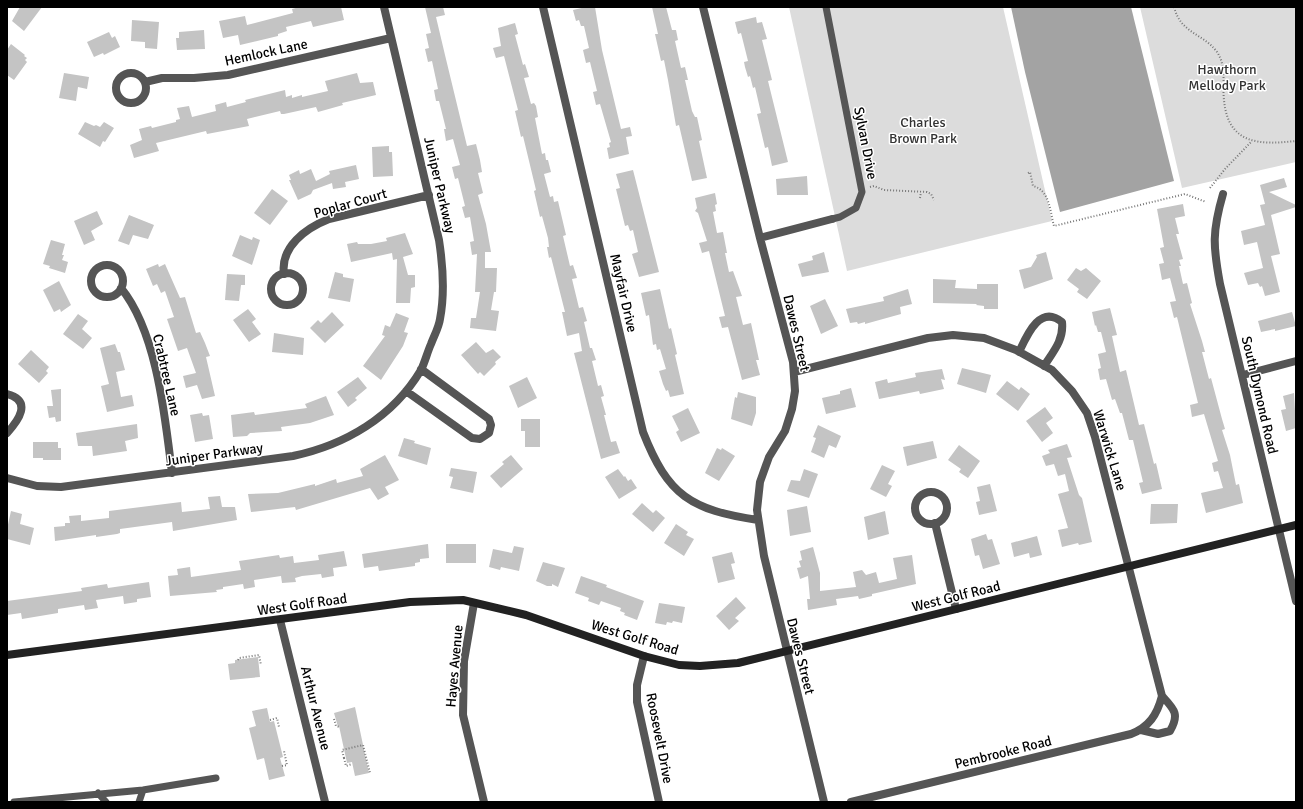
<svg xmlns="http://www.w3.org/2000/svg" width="1303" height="809" font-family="Signika,sans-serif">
<rect width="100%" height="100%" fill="#fff"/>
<path fill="#dcdcdc" d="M789,7H1003L1052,221L847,271Z
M1140,7H1296V162L1182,188Z"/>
<path fill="#a3a3a3" d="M1011,7H1131L1174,181L1060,212L1025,72Z"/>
<path fill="#c4c4c4" d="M20,7H42L24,31L12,21Z
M299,7H341L344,20L313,27L311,21L286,27L287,31L278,34V36L240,45L238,35L223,38L219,21L245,16L247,25L293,13L292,9Z
M425,7H443L445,15L436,17L445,55L467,146L476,144L480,160L482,172L478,173L483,193L478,195L486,224L491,252H485V268H497L496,292H494L491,310L499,311L496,331L470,328L471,318H476L480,292H475L477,254L472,255L470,242L474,241L470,217L465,218L462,207L465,206L458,178L455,179L452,167L460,165L453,139L446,141L444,129H446L439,101H436L434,90L438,89L432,61L428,62L425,49L429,48L426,34L431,33Z
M586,7H595L602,50L621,129L630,127L632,136L626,137L629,154L609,159L607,148L610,147L609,143L611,142L600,104L596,105L593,92L597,91L590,62L586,63L583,50L589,48L584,26H581L579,20L576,21L573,10Z
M652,7H666L672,30H676L678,40L675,41L681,68L685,67L688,80H685L692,111L695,117H697L702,140L699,141L707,178L692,181L679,125L676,126L668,80L664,60L661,61L655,34H658Z
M756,17L757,23L762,22L767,39L762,40L772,80L768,81L788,162L772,166L768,147L765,148L757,114L761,113L755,87L753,88L750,76L748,77L745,67L744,62L748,61L741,33L738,34L735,22Z
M132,20L159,22L157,49L145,48V42L131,41Z
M515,23L518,34L515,35L523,65L525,64L529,77L524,78L531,104L534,103L536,106L538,117L535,118L542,154L545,153L546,160H548L551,172L544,174L550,197L553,196L554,202L558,201L566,235L563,236L570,266L573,265L577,278L572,279L579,308L583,307L587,321L584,322L590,348H592L596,360L592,361L598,386L601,385L604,396L601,397L606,415H604L611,442L616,441L620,453L601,459L574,353L582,351L579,333L567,336L562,312H565L551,257L549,258L547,247H549L548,238L542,216L540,217L534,191L536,190L523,136L521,137L515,111L518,110L504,56L496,58L493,48L501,46L498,28Z
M204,30L205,49L177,50L176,38H179V32Z
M109,32L112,38L115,36L120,47L104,55L103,53L94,57L87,42Z
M11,44L25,55L24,56L27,58L25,60L27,62L14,80L7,75V50Z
M64,73L89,77L87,89L78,87L76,101L59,98Z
M357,73L360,83L373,82L376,95L342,103L343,105L318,112L316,107L284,114H281L280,111L247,119L249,126L207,134L206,131L156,143L159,151L134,158L130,145L142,140L139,129L151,126L152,128L176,122V120L180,119L177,108L189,106L192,117L216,111L215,105L226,102L227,107L246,102L245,100L285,90L286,97L292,95V98L302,95V97L328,91L325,81Z
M85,122L94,126L96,125L100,127L104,122L114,128L105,142L103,141L100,147L78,134Z
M389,146V152H392L393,176L373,177L372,147Z
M356,165L359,179L345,182L346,187L333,189L332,183L313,190L311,194L298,200L289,180H291L289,175L299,170L300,174L311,169L316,181L330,174L329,171Z
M633,170L659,272L639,277L632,254L638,252L633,230L630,231L628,225L625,226L616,189L620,188L616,174Z
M807,176L808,195H777L776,179Z
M1284,178L1287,187L1269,192L1296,205V207L1271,215L1280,254L1271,256L1280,292L1265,296L1262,286L1260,287L1258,283L1248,285L1244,273L1263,268L1257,242L1244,245L1241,231L1265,225L1260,205L1265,204L1260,185Z
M272,189L288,201L270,225L254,213Z
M715,193L717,204L715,205L716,211L713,212L717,233L723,232L727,253H725L729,272L733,271L742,296L736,297L743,325L751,323L759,360H756L760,375L742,380L728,327L722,328L719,317L725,316L709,251L702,253L699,243L707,241L698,213L695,211L697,208L695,198Z
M1183,204L1185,216L1175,218L1179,234H1176L1183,259L1179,260L1181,266H1179L1183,284L1187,283L1192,303L1190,304L1202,341L1205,352H1202L1209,379L1211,378L1222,419L1225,429L1222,430L1230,455L1236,485L1239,484L1243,503L1206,513L1201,493L1223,488L1218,471L1214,472L1212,463L1218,461L1204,414L1192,417L1190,405L1198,403L1177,317L1174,318L1170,302L1176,301L1170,278L1162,280L1159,264L1164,263L1160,248L1164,247L1157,209Z
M97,211L103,224L91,231L95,240L84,245L74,221Z
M129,215L154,225L148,239L133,235L129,245L118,241Z
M405,233L413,254L403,257L408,275H415V287L411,288L410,303H396L397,259L393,260L392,253L351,262L347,244L357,242L358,244H371L387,241L386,238Z
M240,235L252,240L253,237L260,240L252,265L232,256Z
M51,240L65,244L62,255H64L62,260L68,262L65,273L49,268L50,266L43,264Z
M824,252L829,272L802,277L798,264L813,260L812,256Z
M1046,252L1053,279L1024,289L1019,270L1031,267L1037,257L1036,255Z
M158,264L159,267L165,264L180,298L185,297L196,333L200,332L205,343L210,356L206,357L215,396L202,399L197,385L186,388L183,376L196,373L187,348L178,351L167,319L174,317L165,291L161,293L157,284L153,286L146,269Z
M1076,268L1081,271L1086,268L1101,281L1087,299L1077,292L1079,289L1067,280Z
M335,272L343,274V277L354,279L350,302L328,298Z
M227,274L245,275V285H241L239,301L225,300Z
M933,279L956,280L955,288L977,289V284H998V309H984V306L976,305L977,304L933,303Z
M59,281L71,305L61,312L60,309L54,312L43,290Z
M660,289L669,329L671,328L677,354L675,355L684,394L670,397L668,390L666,391L663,384L659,371L666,369L660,349L657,350L656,344L653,345L649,315L646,316L641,293Z
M908,289L912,304L900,307L901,314L865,324V322L858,324L857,322L850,323L846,309L884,301L883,297Z
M825,299L838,326L821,334L810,306Z
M1110,308L1117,335L1112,336L1120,372L1126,370L1139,425L1144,424L1154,464L1156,463L1162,489L1142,494L1139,483L1143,482L1133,440H1129L1122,413H1120L1115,399L1112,400L1106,379L1100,380L1098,369L1101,368L1098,354L1106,352L1101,332H1098L1096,325L1095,326L1092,312Z
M248,309L256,319L252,322L261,334L249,342L233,320Z
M332,312L344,325L325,343L310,328L318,320L321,323Z
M1292,312L1296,326L1275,331V329L1261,332L1258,321Z
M396,313L409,318L404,332L408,333L403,346L381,380L363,366L385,336L382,335L385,325L390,327Z
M78,314L88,321L82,329L92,338L83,349L63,334Z
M274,333L304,338L303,355L272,352Z
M476,342L486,353L493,349L501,357L495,362L496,364L484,376L480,372L478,374L461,355Z
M115,344L118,352H120L125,370L116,372L121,397L132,395L134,406L107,412L101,386L109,384L100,348Z
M31,350L49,367L46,371L48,373L39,383L18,364Z
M962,368L991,375L986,393L957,384Z
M942,369L945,380L941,379L944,389L920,394L919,391L879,399L875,382L887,379L888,383L916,377L915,373Z
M358,377L367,388L355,398L357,400L348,407L337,392Z
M527,377L537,398L518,408L509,386Z
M1007,381L1019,390L1021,387L1030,394L1018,411L996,394Z
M851,388L856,407L826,414L822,398L840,394V391Z
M61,389V421L56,422L55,417L49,418L47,406H53L51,390Z
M738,392L756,397V413L752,426L731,419L735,397L737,398Z
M1294,393L1296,428L1286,431L1281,410L1286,409L1283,396Z
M326,396L334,415L310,423L281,427L282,431L250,433L247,436L233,437L231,415L254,412L255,415L307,408L305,404Z
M1045,407L1053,418L1046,423L1053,433L1042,442L1026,421Z
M688,408L700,433L681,442L676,432L679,430L672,416Z
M202,413L203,416L209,415L213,439L195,442L190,415Z
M521,419H540V447H525V431H521Z
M137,424L138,438L125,441L127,451L93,456L92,446H78L76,433Z
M818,425L841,436L836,448L829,445L824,458L811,452L816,438L813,437Z
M404,438L415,441L414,443L431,448L427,465L398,456Z
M933,441L937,458L907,466L903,447Z
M33,442H58V448H61V460H43V458H33Z
M1067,444L1072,457L1067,458L1079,495L1082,498L1092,542L1079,545L1078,543L1062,547L1058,530L1068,528L1058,494L1069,491L1065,474L1058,476L1054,464L1046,466L1042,456L1050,453L1048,450Z
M959,445L980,461L968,478L959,472L961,469L948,460Z
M717,448L721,450L722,448L735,456L719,481L705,473Z
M385,455L399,480L385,487L389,494L378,500L370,488L296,510L295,507L251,512L248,494L278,493L315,484V486L336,479L337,483L363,476L360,469Z
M511,455L523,469L501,488L490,476L504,464L502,462Z
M882,465L895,471L888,484L892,486L886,497L870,489Z
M451,468L477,472L473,493L450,488L453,477L449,476Z
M618,469L624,477L625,476L628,481L631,479L637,488L619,499L605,477Z
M804,469L818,474L809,498L787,491L791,480L800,481Z
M990,484L997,511L979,515L976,502L980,501L977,487Z
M220,496L222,507H235L237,520L173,531L172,522L120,529V533L117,534L96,537V535L55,541L54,527L65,526V523H70L69,516L81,515V521L109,518V511L181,502L182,512L210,509L208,497Z
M642,503L653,513L656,510L665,518L653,532L632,514Z
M1151,504H1178L1177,523L1150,524Z
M807,506L811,532L790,536L787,510Z
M11,511L22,514L20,524L34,528L30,545L7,539V529Z
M885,511L889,534L868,540L864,517Z
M676,524L688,532L686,535L694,539L684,556L664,543Z
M986,534L988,540L992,539L1000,564L983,569L979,555L975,556L971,539Z
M1037,536L1042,555L1030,558L1029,553L1014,557L1011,543Z
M428,544L429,558L420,559V562L415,563V566L379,571L378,566L364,568L362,554Z
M446,544H476V563H446Z
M514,546L524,548L519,571L501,567L500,570L489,567L493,549L512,553Z
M813,547L820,573V591L856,587L853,572L862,570L866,575L876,572L879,583L897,579L893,558L912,555L916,584L872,594V596L859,599L858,596L836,599L837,605L808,610L807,599H810L808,576L800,579L797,568L801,567L799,561L802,560L800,551Z
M344,551L347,566L333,568L334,576L322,578L321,574L302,576L295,578L296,582L282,583L281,576L254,580L255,587L244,589L243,584L223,587V589L216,590L217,592L170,596L168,576L178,575L177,569L190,567L191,577L241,570L239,561L279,555L280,558L293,556L294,563L319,560L318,555Z
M732,552L735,563L731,564L735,579L718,583L712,557Z
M543,562L565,568L558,587L552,584V586H547L536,581Z
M581,576L607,585L606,587L644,601L637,620L624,615L625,613L620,611L621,608L601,601L599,605L588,601L589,598L575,593Z
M149,582L151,597L137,599V602L124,604L123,596L96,600L98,608L85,610L84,605L58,609V613L22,619L21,613L7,615V601L82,591L81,588L107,584L108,588Z
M736,597L746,608L735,618L739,621L729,630L716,616Z
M659,603L685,607L682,623L673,621L672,623L667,622L666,625L655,623Z
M258,657L260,677L230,680L228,664L235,663V660Z
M355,707L369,773L355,776L352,762L347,763L339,726L338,727L334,713Z
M267,708L270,722L274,721L283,757L280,758L285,776L269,780L264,758L257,760L249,728L256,726L252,711Z"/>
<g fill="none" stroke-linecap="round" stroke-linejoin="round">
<path stroke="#777" stroke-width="2" stroke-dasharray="1 2" stroke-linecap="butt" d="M1174,7C1181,34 1203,33 1217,52C1227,67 1222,83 1224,100C1228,145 1260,145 1296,141
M1028,173L1030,172L1033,186C1050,190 1050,212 1054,226L1185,194L1206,202
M870,187L874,186L884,190L927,192L931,194L934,200
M1210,188L1225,169L1252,141
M920,198L921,192
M238,660L239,658L259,655L261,665
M334,719L336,726L340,727
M270,720L277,718L279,727
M344,758L342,750L363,745L370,773
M344,758L346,766L352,764
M282,766L287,765L284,751"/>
<path stroke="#555" stroke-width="7" d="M826,7L862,192L856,208L840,217L832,219
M98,793L106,802
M14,802L143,790L216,778
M139,802L143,790"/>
<path stroke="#555" stroke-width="8" d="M543,7L643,432C668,496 691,510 758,520
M703,7L760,238L793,362L795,391L792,409L785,431L769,457L760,482L757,510L764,556L824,802
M116 88a15 15 0 1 1 30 0a15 15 0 1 1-30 0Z
M145,82L162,78H194L228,75L391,38
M1223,194C1212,232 1213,246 1220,284L1296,601
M760,238L832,219
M91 281a16 16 0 1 1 32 0a16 16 0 1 1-32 0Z
M271 289a16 16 0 1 1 32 0a16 16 0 1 1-32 0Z
M284,274C280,247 306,228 329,219L429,195
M121,288C157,332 165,417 172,473
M1019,352C1027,335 1040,304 1062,322C1064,340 1053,352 1044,366
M794,372L928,338L953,335L984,338L1016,350L1052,370L1072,391L1087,413L1095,437L1162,696C1157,715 1149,727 1131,734L851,802
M1243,375L1296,361
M406,391L472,438L480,439L489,433L491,425L489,419L421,369
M7,394C33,401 18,421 7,433
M7,478L37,486L61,487L293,456C345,445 393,417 421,370C425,362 427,353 431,344C434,336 439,327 440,319C445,293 443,266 439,240L384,7
M915 508a16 16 0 1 1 32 0a16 16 0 1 1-32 0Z
M935,523L956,609
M474,603L464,661L463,715L484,802
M280,620L325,802
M644,656L637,685V702L659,802
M1141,730L1158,734L1170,731C1180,714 1174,709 1162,696"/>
<path stroke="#222" stroke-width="8" d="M7,655L410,602L463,600L526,615L644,656L679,665L700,666L738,663L1296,525"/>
</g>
<g text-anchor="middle" stroke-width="3" stroke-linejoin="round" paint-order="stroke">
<g font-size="14" fill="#000" stroke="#fff">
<text transform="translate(266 52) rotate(-12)" y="5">Hemlock Lane</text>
<text transform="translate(866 143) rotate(79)" y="5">Sylvan Drive</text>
<text transform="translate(440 185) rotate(77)" y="5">Juniper Parkway</text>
<text transform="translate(350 203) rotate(-16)" y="5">Poplar Court</text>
<text transform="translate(624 293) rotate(77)" y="5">Mayfair Drive</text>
<text transform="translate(797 333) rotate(77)" y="5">Dawes Street</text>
<text transform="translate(167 375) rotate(77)" y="5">Crabtree Lane</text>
<text transform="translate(1260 395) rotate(77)" y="5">South Dymond Road</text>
<text transform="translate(1110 450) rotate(73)" y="5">Warwick Lane</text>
<text transform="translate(214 454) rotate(-8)" y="5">Juniper Parkway</text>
<text transform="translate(956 596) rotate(-14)" y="5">West Golf Road</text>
<text transform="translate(302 604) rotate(-8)" y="5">West Golf Road</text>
<text transform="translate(635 637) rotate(17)" y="5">West Golf Road</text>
<text transform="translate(801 656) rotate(76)" y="5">Dawes Street</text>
<text transform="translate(454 666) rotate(-85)" y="5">Hayes Avenue</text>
<text transform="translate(316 708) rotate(76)" y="5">Arthur Avenue</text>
<text transform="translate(660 738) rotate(79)" y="5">Roosevelt Drive</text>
<text transform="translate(1003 752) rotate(-14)" y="5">Pembrooke Road</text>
</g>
<g font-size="14" fill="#333" stroke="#fff">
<text x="1227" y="74">Hawthorn<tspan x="1227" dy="16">Mellody Park</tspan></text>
<text x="923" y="127">Charles<tspan x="923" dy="16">Brown Park</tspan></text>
</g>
</g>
<rect width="1303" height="809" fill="none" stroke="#000000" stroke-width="16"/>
</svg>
